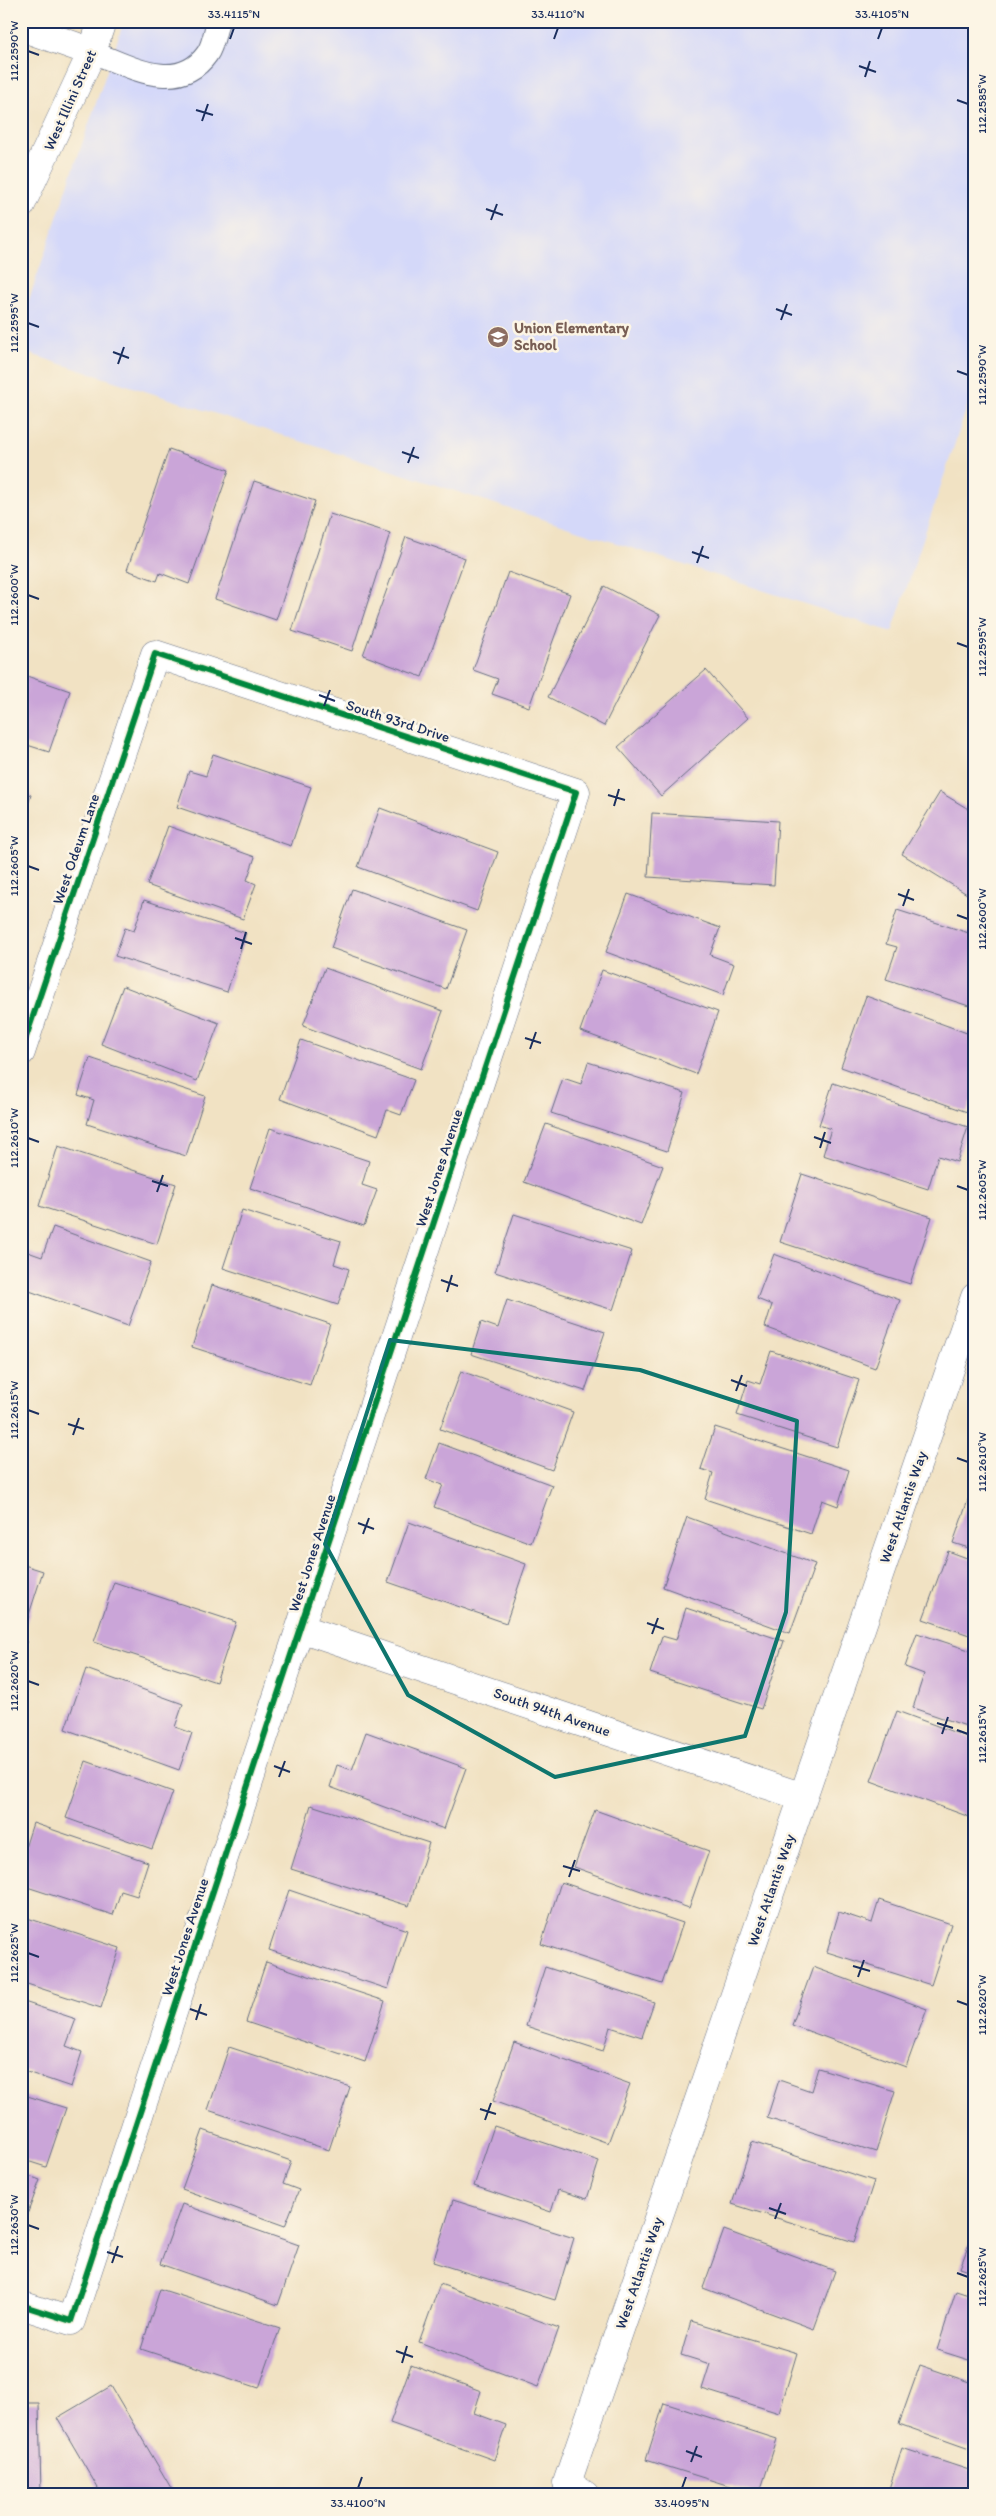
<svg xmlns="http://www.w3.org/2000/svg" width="996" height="2516" font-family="Itim,sans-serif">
<rect width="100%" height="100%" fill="#fcf5e5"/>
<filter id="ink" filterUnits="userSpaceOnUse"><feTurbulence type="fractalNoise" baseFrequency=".02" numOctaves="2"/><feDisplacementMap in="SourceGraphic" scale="10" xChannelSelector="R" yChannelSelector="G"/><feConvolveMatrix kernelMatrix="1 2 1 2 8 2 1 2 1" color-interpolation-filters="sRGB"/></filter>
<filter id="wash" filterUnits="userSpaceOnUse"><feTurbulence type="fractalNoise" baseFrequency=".0096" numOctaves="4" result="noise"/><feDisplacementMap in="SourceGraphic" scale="20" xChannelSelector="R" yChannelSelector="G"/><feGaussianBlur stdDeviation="1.12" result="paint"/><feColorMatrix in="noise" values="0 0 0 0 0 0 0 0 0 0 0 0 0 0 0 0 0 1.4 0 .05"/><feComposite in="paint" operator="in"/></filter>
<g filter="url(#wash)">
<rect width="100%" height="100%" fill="#f1e2c3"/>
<path fill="#d4d8f9" d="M124,21H975V383L892,632L21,351V323Z"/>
<g id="blocks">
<path fill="#caa5d8" d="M169,449L229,470L189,584L160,573L157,581L127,570Z
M254,481L315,501L276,620L215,599Z
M330,514L390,533L352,651L292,631Z
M406,537L465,558L422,677L363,655Z
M508,572L570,594L529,707L492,694L498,679L473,670Z
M604,586L660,615L604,726L548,697Z
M706,670L748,718L661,796L618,747Z
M21,674L70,691L49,752L21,743Z
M213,754L311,787L291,846L177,807L189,771L206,776Z
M21,791L31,795L22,823H21Z
M940,792L975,813V899L902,854Z
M380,808L498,852L477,911L358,867Z
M652,813L778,821L774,885L648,877Z
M168,826L255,857L247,880L256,884L243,919L147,885Z
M352,889L467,930L446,989L331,948Z
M628,894L720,928L710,955L734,964L723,995L606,952Z
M144,900L246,933L227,992L115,956L125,928L134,931Z
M897,910L975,935V1008L886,979L897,947L886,944Z
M325,968L443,1011L421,1069L303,1026Z
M602,970L718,1012L696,1074L580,1031Z
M123,986L219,1023L197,1081L101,1044Z
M866,996L975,1036V1091L967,1112L841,1067Z
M301,1040L414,1080L401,1115L387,1110L378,1135L280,1099Z
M90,1058L205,1096L186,1156L87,1124L94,1100L78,1095Z
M588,1062L685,1093L667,1151L551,1113L563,1078L581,1084Z
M833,1083L968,1127L957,1162L938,1156L928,1189L823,1155L831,1129L819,1125Z
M546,1124L663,1166L641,1225L524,1182Z
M270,1128L369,1161L362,1185L377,1190L364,1226L250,1188Z
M58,1146L176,1184L157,1244L39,1206Z
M802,1174L932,1217L910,1284L780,1242Z
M242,1210L341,1241L334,1264L349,1269L338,1305L223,1268Z
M514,1214L632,1251L613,1310L495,1272Z
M53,1227L151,1262L128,1326L21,1288V1262L25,1251L42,1257Z
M774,1254L900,1300L875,1368L765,1327L772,1305L757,1299Z
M212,1285L330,1324L310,1385L192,1347Z
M507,1300L605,1332L585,1391L471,1354L481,1322L498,1328Z
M771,1351L859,1380L837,1447L737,1415L748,1380L760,1384Z
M461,1371L573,1412L552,1470L440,1429Z
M715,1427L849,1470L838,1506L822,1500L811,1534L705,1499L713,1473L701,1469Z
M439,1443L552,1485L531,1543L434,1507L443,1485L426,1479Z
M974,1483H975V1550L953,1543Z
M687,1517L815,1564L790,1633L663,1587Z
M409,1522L526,1564L506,1623L388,1582Z
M948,1551L975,1561V1637L923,1619Z
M21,1564L43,1571L25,1627L21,1625Z
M114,1582L236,1622L216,1682L94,1642Z
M686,1608L784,1641L761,1709L650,1673L662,1636L676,1640Z
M917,1633L975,1652V1729L913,1708L924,1674L905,1667Z
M21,1640L27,1642L22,1657H21Z
M86,1669L183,1704L175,1727L192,1733L179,1770L65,1729Z
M897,1711L975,1740V1819L871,1781Z
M366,1732L466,1768L444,1829L330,1787L337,1765L352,1770Z
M86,1761L173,1792L152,1849L66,1818Z
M311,1805L429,1843L409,1906L291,1869Z
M595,1810L709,1851L689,1908L574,1867Z
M33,1823L148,1862L137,1896L121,1891L113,1915L21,1885V1860Z
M561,1882L683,1923L662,1984L541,1944Z
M289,1890L407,1930L388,1989L269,1950Z
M879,1900L951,1924L931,1985L827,1952L839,1912L872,1923Z
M21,1916L120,1948L101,2008L21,1982Z
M266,1962L385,2001L365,2062L246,2022Z
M545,1967L654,2002L642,2037L610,2027L603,2051L526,2026Z
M813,1967L927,2009L906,2067L792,2025Z
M21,2001L76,2019L66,2046L82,2052L71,2087L21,2070Z
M514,2042L630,2084L608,2143L493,2101Z
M229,2047L350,2087L329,2150L208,2110Z
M818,2068L895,2091L876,2152L767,2118L779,2080L811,2091Z
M21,2094L66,2108L46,2167L21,2159Z
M494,2126L599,2161L587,2199L558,2190L551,2212L474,2186Z
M203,2130L291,2161L283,2184L299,2190L285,2226L182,2189Z
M752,2142L874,2181L854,2242L732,2204Z
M21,2173L40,2180L21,2231Z
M453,2200L574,2238L555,2300L433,2262Z
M182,2204L299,2245L278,2305L160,2264Z
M975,2228V2273L960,2268Z
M724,2230L835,2271L814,2329L703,2288Z
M440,2284L559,2328L538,2387L419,2342Z
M160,2289L280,2328L259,2388L141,2349Z
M956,2291L975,2297V2362L937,2350Z
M691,2321L797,2353L779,2413L702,2389L710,2364L681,2355Z
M411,2365L481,2391L474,2413L506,2425L494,2460L390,2423Z
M920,2365L975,2384V2451L899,2424Z
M111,2386L174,2493L171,2495H102L57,2418Z
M21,2403H39L41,2495H21Z
M664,2403L777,2439L759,2495L646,2460Z
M902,2448L975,2472V2495H887Z
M498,2491L499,2495H486V2494Z"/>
</g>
</g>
<g filter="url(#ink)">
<use href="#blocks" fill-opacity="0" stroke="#666e81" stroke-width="1"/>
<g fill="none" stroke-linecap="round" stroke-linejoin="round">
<g stroke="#666e81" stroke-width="24">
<path id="service" d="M92,52C129,66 178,95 207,54C213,46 215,31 218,21"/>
</g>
<g stroke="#666e81" stroke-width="29">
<path id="minor" d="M21,27L92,52
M21,205L92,52L102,21
M21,1052L155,654L576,792L71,2321L21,2305
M300,1628L803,1797
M585,2495L567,2483L975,1297"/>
</g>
<use href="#service" stroke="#fff" stroke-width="22"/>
<use href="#minor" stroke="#fff" stroke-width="28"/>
<g stroke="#fcf5e5" stroke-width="9">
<path id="cycleway" d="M21,1052L155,654L576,792L71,2321L21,2305"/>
</g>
<use href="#cycleway" stroke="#00873e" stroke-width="6"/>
</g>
</g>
<path fill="none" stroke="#0f766e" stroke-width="4" stroke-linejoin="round" d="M390,1340L640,1370L797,1421L786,1612L745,1736L555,1777L408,1695L325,1544Z"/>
<path fill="none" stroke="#1b2f5e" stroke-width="2" d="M230,39L234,28M554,39L558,28M878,39L882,28M28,51L39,55M859,66L876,72M865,77L870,61M957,100L968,104M196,110L213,115M202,121L208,104M486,209L503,215M491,220L497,204M776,309L792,315M781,320L787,304M28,323L39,327M113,352L129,358M118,364L124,347M957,371L968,375M402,452L419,458M408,463L414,447M692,552L709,558M697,563L703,546M28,595L39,599M957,643L968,647M319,695L335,701M324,706L330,690M608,795L625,800M614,806L619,789M28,866L39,870M898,894L914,900M903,906L909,889M957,915L968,919M235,938L252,944M241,949L246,932M525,1038L541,1043M530,1049L536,1032M814,1137L831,1143M28,1138L39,1142M820,1148L825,1132M152,1181L168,1186M957,1186L968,1190M157,1192L163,1175M441,1280L458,1286M447,1292L452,1275M731,1380L747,1386M736,1391L742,1375M28,1410L39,1414M68,1424L84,1429M73,1435L79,1418M957,1458L968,1462M358,1523L374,1529M363,1534L369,1518M647,1623L664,1629M652,1634L658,1618M28,1681L39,1685M937,1723L953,1728M957,1730L968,1734M942,1734L948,1717M274,1766L290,1772M279,1777L285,1761M563,1866L580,1871M569,1877L575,1860M28,1953L39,1957M853,1966L870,1971M858,1977L864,1960M957,2001L968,2005M190,2009L207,2015M196,2020L201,2004M480,2109L496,2114M485,2120L491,2103M769,2208L786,2214M775,2219L781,2203M28,2225L39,2229M107,2252L123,2257M112,2263L118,2246M957,2273L968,2277M396,2351L413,2357M402,2363L407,2346M686,2451L702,2457M691,2462L697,2446M358,2488L362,2477M682,2488L686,2477"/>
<defs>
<g id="school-disc" transform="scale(1.125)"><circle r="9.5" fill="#8d6e63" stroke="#fcf5e5"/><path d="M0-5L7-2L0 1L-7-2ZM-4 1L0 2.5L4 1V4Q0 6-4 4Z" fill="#fff"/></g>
</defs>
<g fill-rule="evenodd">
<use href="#school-disc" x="498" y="337"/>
</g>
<g text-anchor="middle" stroke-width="5" stroke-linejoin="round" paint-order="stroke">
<g font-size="15" fill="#1b2f5e" stroke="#fcf5e5">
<text transform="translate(70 100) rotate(-66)" y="5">West Illini Street</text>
<text transform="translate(398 721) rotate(18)" y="5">South 93rd Drive</text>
<text transform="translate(76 849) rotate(-71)" y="5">West Odeum Lane</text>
<text transform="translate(439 1168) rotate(-72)" y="5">West Jones Avenue</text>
<text transform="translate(903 1507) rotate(-71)" y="5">West Atlantis Way</text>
<text transform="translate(312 1553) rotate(-72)" y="5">West Jones Avenue</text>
<text transform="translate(552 1712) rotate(19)" y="5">South 94th Avenue</text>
<text transform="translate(771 1890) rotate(-71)" y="5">West Atlantis Way</text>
<text transform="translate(185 1937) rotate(-72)" y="5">West Jones Avenue</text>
<text transform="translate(639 2273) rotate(-71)" y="5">West Atlantis Way</text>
</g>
<g font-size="15" font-weight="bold" fill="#785e54" stroke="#fcf5e5" text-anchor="start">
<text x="514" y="333">Union Elementary<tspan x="514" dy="17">School</tspan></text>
</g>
</g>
<rect width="996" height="2516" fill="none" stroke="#fcf5e5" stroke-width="55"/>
<rect x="28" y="28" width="940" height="2460" fill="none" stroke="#1b2f5e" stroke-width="2"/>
<g font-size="12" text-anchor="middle" fill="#1b2f5e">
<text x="234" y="18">33.4115°N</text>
<text x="558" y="18">33.4110°N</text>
<text x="882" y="18">33.4105°N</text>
<text transform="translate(14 51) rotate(-90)" y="4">112.2590°W</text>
<text transform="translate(982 104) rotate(-90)" y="4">112.2585°W</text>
<text transform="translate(14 323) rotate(-90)" y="4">112.2595°W</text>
<text transform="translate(982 375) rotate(-90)" y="4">112.2590°W</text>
<text transform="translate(14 595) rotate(-90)" y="4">112.2600°W</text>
<text transform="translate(982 647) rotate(-90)" y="4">112.2595°W</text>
<text transform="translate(14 866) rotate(-90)" y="4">112.2605°W</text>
<text transform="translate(982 919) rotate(-90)" y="4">112.2600°W</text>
<text transform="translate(14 1138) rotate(-90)" y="4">112.2610°W</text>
<text transform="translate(982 1190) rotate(-90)" y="4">112.2605°W</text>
<text transform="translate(14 1410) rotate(-90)" y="4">112.2615°W</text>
<text transform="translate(982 1462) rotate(-90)" y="4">112.2610°W</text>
<text transform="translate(14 1681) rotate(-90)" y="4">112.2620°W</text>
<text transform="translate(982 1734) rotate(-90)" y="4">112.2615°W</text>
<text transform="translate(14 1953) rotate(-90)" y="4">112.2625°W</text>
<text transform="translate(982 2005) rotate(-90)" y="4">112.2620°W</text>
<text transform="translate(14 2225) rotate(-90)" y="4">112.2630°W</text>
<text transform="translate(982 2277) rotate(-90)" y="4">112.2625°W</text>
<text x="358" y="2507">33.4100°N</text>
<text x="682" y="2507">33.4095°N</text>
</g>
</svg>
